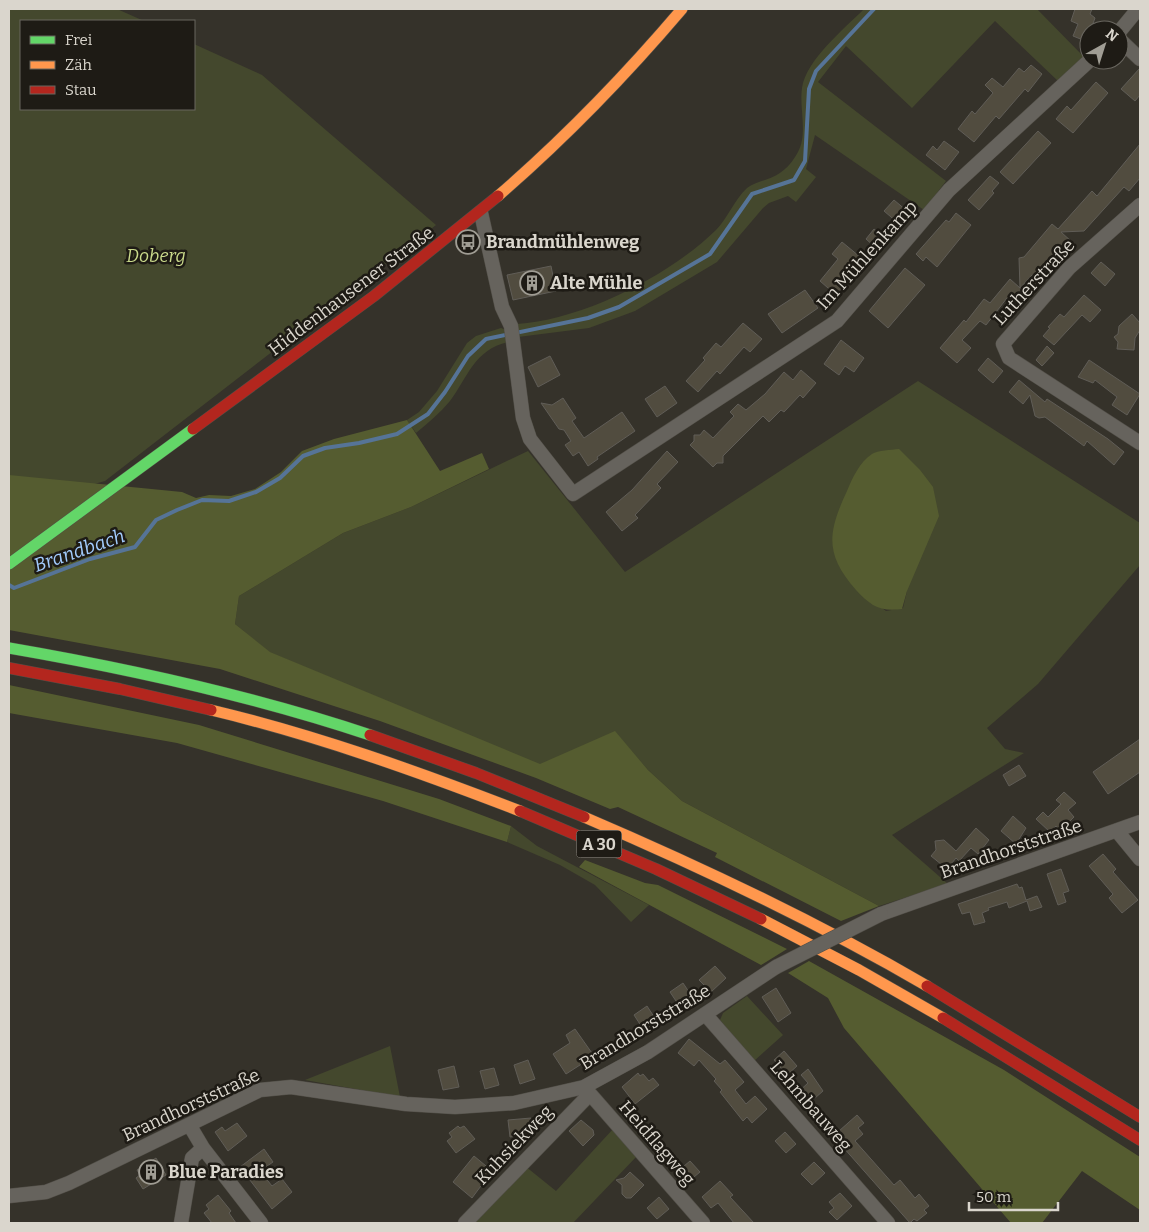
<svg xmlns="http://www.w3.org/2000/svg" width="1149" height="1232" font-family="Bitter,serif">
<rect width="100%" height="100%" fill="#35322a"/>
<path fill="#44482d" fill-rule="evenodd" d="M9,9H117L144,21H21V109H194V44L262,75L436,225L105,481L9,508Z
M864,9H1037L1084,57L1058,81L995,21L912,108L846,46L818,82L946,181L924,210L815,135L806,169L816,177L796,202L788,196L769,203L763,208L717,262L635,311L589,328L518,337L517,324C582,320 669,276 716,230C728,218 734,200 747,188C752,184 759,182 765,180C780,175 790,167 798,152C808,134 799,108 802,88C806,60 844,29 864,9Z
M501,328L506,330L508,342C474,350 468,377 450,401C440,413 428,423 416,433L407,420L419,412L437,391L467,343L476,336Z
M918,381L1140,523V565L1038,684L987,728L1005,749L1024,753L892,835L948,884L879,906L682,801L648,770L615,732L540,765L269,652L235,624L239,596L343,533L411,507L528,451L625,572ZM833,546L907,591L903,608L886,611C858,588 842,583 833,546Z
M511,826L537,846L649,905L631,922L595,885L560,865L507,842Z
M747,996L783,1035L754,1061L720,1020L723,1013Z
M390,1046L400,1097L305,1080Z
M613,1129L637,1156L573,1223H461L525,1166L556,1191Z"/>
<path fill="#555c30" d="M407,420L440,471L482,453L489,469L411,507L343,533L239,596L235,624L270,652L540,764L615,731L648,770L682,801L879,906L841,921L715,857L717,853L618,807L610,809L536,778L380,721L220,669L9,630V475L182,492L196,498L209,495L231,496L255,489L281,472L302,451L334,439Z
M899,449L920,470L933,487L939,516L907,591L902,609C880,612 871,606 856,590C824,554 828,532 847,491C853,477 859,463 872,454C878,450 891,450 899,449Z
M9,685L199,725L439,799L511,826L507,842L383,801L177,743L9,713Z
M585,860L645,883L658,885L787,949L761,965L579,867Z
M809,961L1004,1070L1140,1157V1210L1082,1171L1042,1223H1011L844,1028L828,998L788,973Z"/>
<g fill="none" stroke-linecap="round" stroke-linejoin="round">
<path stroke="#567497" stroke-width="4" d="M9,585L14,588L90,559L135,547L156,520L177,510L202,500L229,501L256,492L280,478L303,456L325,448L359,443L397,434L428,414L445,392L468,356L486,339L588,318L619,307L710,254L752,194L794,180L805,161L809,89L816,71L874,9"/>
</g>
<path fill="#514c3f" stroke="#605d57" d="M1075,9H1092L1090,14L1095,18L1091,29L1088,28L1083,40L1073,36L1078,24L1071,21Z
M1031,65L1042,74L1028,92L1025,89L999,119L996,116L974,142L958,129L972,111L975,114L993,93L985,85L992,78L1003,87L1019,68L1024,72Z
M1140,68V95L1135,101L1121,89Z
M1096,82L1108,93L1073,133L1056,119L1067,106L1071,110Z
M1038,131L1051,143L1013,184L1000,172Z
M944,141L959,152L945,170L926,155L933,146L937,150Z
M1140,144V178L1129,191L1124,187L1084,231L1061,232L1072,242L1057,258L1054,255L1042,268V273L1037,274L1035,277L1032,275L1020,288L1023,291L1012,303L1007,298L986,325L980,321L962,340L971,348L957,363L940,348L964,320L966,322L984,299L990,303L1010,279L1020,288L1019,258L1024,257L1052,224L1058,229L1092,191L1097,196Z
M990,176L999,183L992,191L994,193L979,210L968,200Z
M894,200L907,211L898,223L884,211Z
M956,213L971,225L937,267L926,257L923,261L916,254L946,220L949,222Z
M874,229L885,238L876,248L866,239Z
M842,242L865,261L836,295L820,281L838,259L832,254Z
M1101,262L1115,274L1105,286L1091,273Z
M551,266L556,291L513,300L507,275Z
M905,268L925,285L888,328L869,311Z
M805,290L818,308L782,333L768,314Z
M1084,295L1101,310L1090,322L1082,315L1054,345L1043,336L1050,328L1048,327L1060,314L1064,317Z
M1132,314L1140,323V330L1135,338L1134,350L1117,349L1118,342L1114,337L1118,334L1119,326Z
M743,323L762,339L750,352L744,347L720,374L717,371L698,392L686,381L705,360L703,358L716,343L721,347Z
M841,340L864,358L854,372L845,366L839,375L824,364Z
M1047,346L1054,353L1042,366L1036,360Z
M550,356L560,375L538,387L528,367Z
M988,358L1003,371L993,383L978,370Z
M1089,360L1140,394L1127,415L1112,405L1117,397L1095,380L1093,383L1078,377Z
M801,370L816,383L803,398L800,395L784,412L781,410L769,422L763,416L723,456V463H717L713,467L690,445L694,441V435H700L704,430L713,438L734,416L730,412L738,404L746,410L765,394L784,372L793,380Z
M1019,380L1045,402L1047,399L1108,439L1124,452L1114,465L1087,441L1084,446L1045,417L1039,418L1035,416L1030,395L1023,404L1009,392Z
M665,386L677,403L657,417L645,399Z
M563,398L576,418L572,421L584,438L622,412L635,431L597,457L598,459L588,466L579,452L573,456L565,445L571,441L564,430L559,429L541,403L552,405Z
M667,451L678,462L657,484L661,488L635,515L638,518L622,531L606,512L632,490Z
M1140,739V772L1108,794L1093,772Z
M1019,765L1026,776L1009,786L1003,775Z
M1064,792L1076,803L1068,810L1074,817L1060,831L1056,826L1050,832L1036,819L1043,812L1048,817L1061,804L1056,800Z
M1013,816L1026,828L1016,844L1001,831Z
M976,828L989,840L978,854L971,848L959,861L956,858L947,869L931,856L936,850L935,841L944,840L956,851Z
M1103,854L1116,869L1113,872L1138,900L1122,913L1109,898L1113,894L1089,866Z
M1061,869L1069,891L1063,893L1066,902L1058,905L1047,874Z
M1017,884L1019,888L1022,887L1026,900L1037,896L1042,907L1030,911L1027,901L1009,908L1007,902L988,908L989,910L982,913L985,922L974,925L970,912L962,914L958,904Z
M715,966L726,978L711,992L699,980Z
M683,983L693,998L680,1007L670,992Z
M776,988L791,1013L778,1022L762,997Z
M647,1006L658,1023L645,1032L634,1015Z
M575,1029L594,1056L566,1074L553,1054L570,1043L566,1035Z
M689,1039L720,1064L725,1060L744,1082L735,1090L746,1104L755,1096L767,1109L752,1123L747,1117L743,1121L720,1092L722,1090L714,1081L716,1079L699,1060L694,1066L678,1053Z
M784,1051L797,1066L787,1075L774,1060Z
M528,1060L535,1079L520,1084L514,1065Z
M454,1066L459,1087L443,1090L438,1070Z
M494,1068L499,1085L485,1089L480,1071Z
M808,1069L823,1091L806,1106L796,1094L808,1083L801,1075Z
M638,1073L640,1076L643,1074L649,1081L653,1078L659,1085L635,1104L622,1087Z
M857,1115L864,1123L858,1128L863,1134L855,1141L894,1185L900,1180L915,1198L919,1194L929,1206L924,1210L927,1213L917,1221L914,1219L910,1223L835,1138L842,1133L839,1131Z
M531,1118L533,1134L510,1137L508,1120Z
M581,1120L593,1130L594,1135L583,1146L569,1131Z
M237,1123L247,1136L228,1151L215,1132L222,1127L225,1131Z
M458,1126L460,1128L464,1126L475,1139L456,1153L447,1141L452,1137L449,1133Z
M785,1132L796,1144L786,1153L775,1141Z
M264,1149L273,1162L260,1171L272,1186L282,1179L292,1192L272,1209L240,1167Z
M474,1156L492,1171L472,1198L453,1182Z
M156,1158L166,1175L143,1189L136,1178L140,1175L137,1170Z
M690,1161L700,1172L688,1182L678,1171Z
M814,1162L825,1173L812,1185L801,1174Z
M630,1172L644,1185L631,1198H626L622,1194V1185L616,1180L624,1178Z
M720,1181L733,1195L730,1197L754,1223H734L718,1203L711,1208L702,1197Z
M840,1193L852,1206L837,1220L829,1212L834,1208L829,1202Z
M218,1195L231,1211L229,1213L236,1223H212L204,1213L209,1209L206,1205Z
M659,1197L669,1209L657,1219L647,1208Z"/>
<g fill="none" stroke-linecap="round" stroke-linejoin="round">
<g stroke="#524f48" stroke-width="15">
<path id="street" d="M1119,32L1138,9
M1119,39L1140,59
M1140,205L1069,268L1003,344L1009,358L1140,443
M481,213L502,307L511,326L523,418L530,439L573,494L837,321L949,190L1090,60
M1117,831L1140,859
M881,914L1140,822
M705,1014L888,1223
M584,1087L703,1223
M190,1126L203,1148L261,1223
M9,1196L46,1192L69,1183L260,1090L291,1087L406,1104L455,1107L514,1103L584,1087L648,1052L776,967
M181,1223L192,1158L203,1148
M465,1223L590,1094"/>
</g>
<g stroke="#524f48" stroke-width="12">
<path id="fast" d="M9,564L193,429
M9,648C131,669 253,696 370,735"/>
</g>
<g stroke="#524f48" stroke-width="12">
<path id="slow" d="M498,196C565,138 625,76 682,9
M211,710C316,735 419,772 520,811
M584,817C701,867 817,922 927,986
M761,919L859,970L943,1018"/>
</g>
<g stroke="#524f48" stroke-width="12">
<path id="jam" d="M193,429L374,296L498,196
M9,668L120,689L211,710
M370,735L476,773L584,817
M520,811L656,869L761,919
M927,986L1140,1117
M943,1018L1140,1140"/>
</g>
<use href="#street" stroke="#66635d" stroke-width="14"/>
<use href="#fast" stroke="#63d668" stroke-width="11"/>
<use href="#slow" stroke="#ff974d" stroke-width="11"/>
<use href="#jam" stroke="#b3261e" stroke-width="11"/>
<g stroke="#524f48" stroke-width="15" stroke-linecap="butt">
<path id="street-bridge" d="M776,967L881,914"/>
</g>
<use href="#street-bridge" stroke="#66635d" stroke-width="14"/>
</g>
<defs>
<g id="bus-ring" transform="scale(1.25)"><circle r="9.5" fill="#1e1b15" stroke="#a09d94" stroke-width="1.5"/><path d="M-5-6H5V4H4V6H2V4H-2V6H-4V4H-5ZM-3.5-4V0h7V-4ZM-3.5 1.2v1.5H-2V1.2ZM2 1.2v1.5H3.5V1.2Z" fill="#a09d94"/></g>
<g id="building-ring" transform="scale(1.25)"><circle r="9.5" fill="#1e1b15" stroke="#a09d94" stroke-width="1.5"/><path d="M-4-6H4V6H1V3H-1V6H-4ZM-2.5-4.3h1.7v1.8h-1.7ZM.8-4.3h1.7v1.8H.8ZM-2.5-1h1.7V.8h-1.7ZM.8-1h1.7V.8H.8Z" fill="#a09d94"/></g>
</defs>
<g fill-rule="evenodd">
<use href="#bus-ring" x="468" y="242"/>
<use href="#building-ring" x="532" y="283"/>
<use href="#building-ring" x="151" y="1172"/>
</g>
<g text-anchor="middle" stroke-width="5" stroke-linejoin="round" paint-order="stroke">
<rect fill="#1e1b15" stroke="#a29e96" stroke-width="1" x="576.5" y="830.5" width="45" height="27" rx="4"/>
<g font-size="16" font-weight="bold" fill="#dad6cd">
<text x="599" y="850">A 30</text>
</g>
<g font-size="18" font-weight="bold" fill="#dad6cd" stroke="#1e1b15" text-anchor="start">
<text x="486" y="248">Brandmühlenweg</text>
<text x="550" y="289">Alte Mühle</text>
<text x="168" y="1178">Blue Paradies</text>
</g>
<g font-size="18" fill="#dad6cd" stroke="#1e1b15">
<text transform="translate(867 255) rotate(-48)" y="6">Im Mühlenkamp</text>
<text transform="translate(1034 282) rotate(-47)" y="6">Lutherstraße</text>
<text transform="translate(351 291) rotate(-37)" y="6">Hiddenhausener Straße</text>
<text transform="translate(1011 849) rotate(-19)" y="6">Brandhorststraße</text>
<text transform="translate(645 1027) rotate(-31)" y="6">Brandhorststraße</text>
<text transform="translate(191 1105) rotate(-25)" y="6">Brandhorststraße</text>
<text transform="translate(811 1106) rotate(49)" y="6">Lehmbauweg</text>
<text transform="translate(657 1143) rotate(49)" y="6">Heidflagweg</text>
<text transform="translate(514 1145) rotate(-46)" y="6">Kuhsiekweg</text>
</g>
<g font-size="18" font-style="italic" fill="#cada8b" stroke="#1e1b15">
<text x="156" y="262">Doberg</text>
</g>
<g font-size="19" font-style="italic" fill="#a2cbfc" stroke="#1e1b15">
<text transform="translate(79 550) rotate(-19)" y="7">Brandbach</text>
</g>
</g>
<rect width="1149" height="1232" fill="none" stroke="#dad6cd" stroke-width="20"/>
<rect x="20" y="20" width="175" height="90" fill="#1e1b15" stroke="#69665f"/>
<rect x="30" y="36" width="25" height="8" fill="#63d668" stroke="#69665f"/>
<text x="65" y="45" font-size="15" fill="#dad6cd">Frei</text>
<rect x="30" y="61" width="25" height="8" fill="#ff974d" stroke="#69665f"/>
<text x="65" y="70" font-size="15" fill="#dad6cd">Zäh</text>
<rect x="30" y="86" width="25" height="8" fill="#b3261e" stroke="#69665f"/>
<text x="65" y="95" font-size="15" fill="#dad6cd">Stau</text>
<g transform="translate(1104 45) rotate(39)"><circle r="24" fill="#1e1b15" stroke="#69665f"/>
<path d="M0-4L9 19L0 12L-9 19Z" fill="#a09d94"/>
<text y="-8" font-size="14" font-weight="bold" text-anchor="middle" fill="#dad6cd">N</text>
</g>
<path d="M969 1202v8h89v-8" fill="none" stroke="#dad6cd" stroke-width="2.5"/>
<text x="976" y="1202" font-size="15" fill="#dad6cd" stroke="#1e1b15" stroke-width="4" paint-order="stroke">50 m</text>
</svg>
